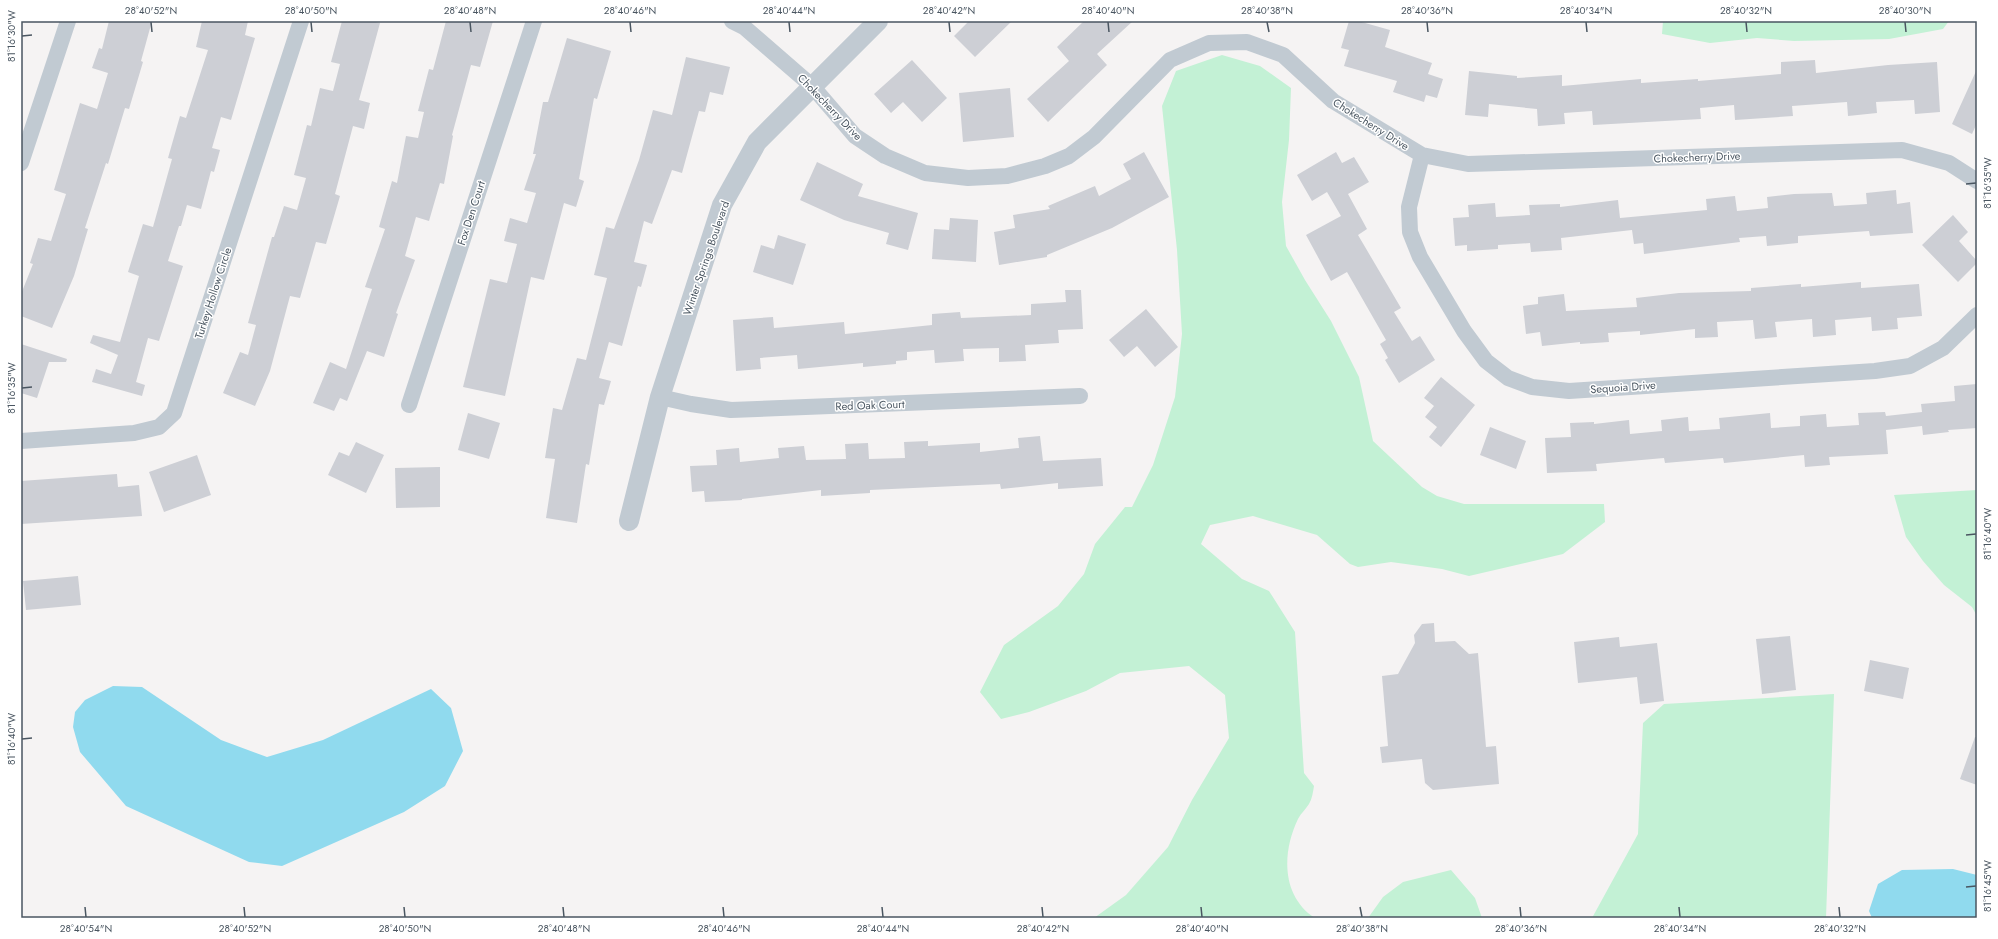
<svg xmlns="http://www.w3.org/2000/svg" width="1998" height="939" font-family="Jost,sans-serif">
<rect width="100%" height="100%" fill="#f5f3f3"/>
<path fill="#c3f1d5" d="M1663,21H1949L1943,29L1889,39L1794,41L1757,38L1710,43L1662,34Z
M1222,55L1260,66L1291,88L1289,140L1282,202L1286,246L1305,280L1331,321L1359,377L1373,441L1422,487L1437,496L1464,504H1604L1605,522L1563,554L1469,576L1442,569L1391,562L1358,567L1350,564L1317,535L1253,516L1210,525L1201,544L1242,579L1269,591L1295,632L1304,773L1314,786C1313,792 1312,799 1309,804C1306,809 1301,813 1298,819C1282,852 1281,896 1315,918H1094L1126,895L1168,847L1192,800L1229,738L1225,695L1189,666L1120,673L1086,691L1029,712L1001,719L980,692L1004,645L1058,606L1084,574L1095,544L1125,507H1132L1153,465L1175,397L1182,334L1177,250L1162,106L1176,71Z
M1977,490V616L1972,607L1944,585L1923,561L1906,537L1894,495Z
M1834,694L1826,918H1592L1638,834L1643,723L1664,704Z
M1451,870L1475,898L1482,918H1368L1383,897L1403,882Z"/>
<path fill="#90daee" d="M113,686L142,687L221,740L267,757L323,740L431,689L451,708L463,751L445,786L404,812L282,866L249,862L126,806L80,752L73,727L75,712L85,700Z
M1953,869L1977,875V918H1872L1869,911L1878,884L1902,870Z"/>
<path fill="#cdcfd5" d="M109,21H152L141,61L143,62L129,109L125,108L108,164L106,163L85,228L88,229L74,276L52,328L21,316V294L33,264L30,263L38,238L51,241L66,194L54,190L80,103L97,109L108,73L92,68L99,48L102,49Z
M202,21H248L245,35L255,38L231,120L221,117L212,148L220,150L214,172L211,171L201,209L187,205L181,226H179L168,261L183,266L159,341L148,338L136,382L145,385L142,396L92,382L96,369L111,374L118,355L90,343L93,335L120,342L139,276L128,272L143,224L153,227L172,159L168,158L180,116L186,118L208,50L196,47Z
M342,21H372L380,23L359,100L370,103L364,129L353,126L335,194L340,196L326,244L316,242L300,298L290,296L270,371L255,406L223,393L240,352L248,355L256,325L248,323L272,237H274L284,206L297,210L306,178L294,175L307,125L311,126L320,88L333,91L340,64L331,62Z
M446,21H493L480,67L471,65L452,135L453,136L444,184L440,183L429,221L416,217L405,256L415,260L396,313L398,314L384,357L367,351L347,401L340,398L334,411L313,403L330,362L346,369L372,289L365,287L385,229L379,227L392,181L397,183L406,136L418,138L424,112L418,111L429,69L433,70Z
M969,21H1012L975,57L954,36Z
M1084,21H1133L1097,54L1107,65L1048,122L1027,99L1069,61L1057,47Z
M1349,21H1358L1390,30L1385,47L1432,63L1428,74L1443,79L1437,98L1426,95L1424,102L1393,92L1397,81L1344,66L1349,50L1341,48Z
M567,38L611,51L597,99L594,98L579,179L584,181L576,207L564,203L544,280L531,277L505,396L463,387L490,279L507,283L517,244L504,241L510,218L527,223L536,193L524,190L536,154H533L543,102H548Z
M686,57L730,67L723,95L710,92L705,112L699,111L682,173L672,170L652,224L644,221L634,262L647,265L641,287L638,286L622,346L609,342L599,378L611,381L604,405L599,404L589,465L586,464L577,523L546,518L555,459L545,458L553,408L562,410L577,358L586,360L607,278L594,275L606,227L614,229L639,160L653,110L672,115Z
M912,60L947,98L922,122L903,102L891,113L874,94Z
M1815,60L1816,73L1888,65L1937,62L1940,112L1915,114L1914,100L1876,102L1877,113L1848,116L1847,102L1792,106L1793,116L1735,120L1734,105L1700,108L1701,119L1593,125L1592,111L1564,113L1565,124L1538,126L1537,109L1489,104L1488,117L1465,115L1469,71L1517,76V78L1562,75V86L1641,79V83L1698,79V81L1770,75L1781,74V62Z
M1977,69V123L1972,134L1952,124Z
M1010,88L1014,137L963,142L959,93Z
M1144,152L1169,197L1112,228L1047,255V257L999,265L994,232L1015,228L1013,215L1050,209L1048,206L1095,186L1099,196L1131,179L1123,164Z
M1336,152L1342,163L1354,157L1369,182L1348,194L1367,229L1358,235L1401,308L1394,312L1412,341L1420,336L1435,360L1399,383L1385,360L1388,358L1380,344L1386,340L1347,272L1331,281L1306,235L1341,216L1327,192L1312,201L1297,175Z
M817,162L863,184L858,196L918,213L908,250L886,244L889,233L844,220L800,200Z
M1896,190L1897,204L1910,202L1913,233L1870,236L1869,231L1798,236V243L1767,246L1766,236L1739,238L1740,242L1644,254L1643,243L1634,244L1632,230L1561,238L1562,250L1531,252L1530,243L1498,245V249L1467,251V245L1455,246L1453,218L1469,217L1468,205L1495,203L1496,217L1530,215L1529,205L1560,204V207L1618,200L1620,218L1707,210L1706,199L1735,196L1737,211L1768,208L1767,197L1794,194L1832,193L1834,206L1867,204L1866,193Z
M1953,215L1968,232L1959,241L1977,261V263L1958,282L1922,245Z
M950,218L978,220L976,262L932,259L934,229L949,230Z
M778,235L806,244L793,285L753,272L761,245L774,249Z
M1861,282V288L1919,284L1922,316L1897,318L1898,329L1872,331L1871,317L1835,320L1836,335L1813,337L1812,319L1775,322L1777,337L1755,339L1753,320L1717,322L1718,337L1695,338V329L1640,335V331L1608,333L1609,342L1580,344V342L1542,346L1540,332L1526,334L1523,306L1538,304V297L1564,294L1566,311L1637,307L1636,298L1679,293L1751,291V288L1801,284V287Z
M1065,290H1081L1083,329L1058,330L1059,343L1025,345L1026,361L999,362V348L963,349L964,361L935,363L934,350L907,352V360L896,361V364L863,367V363L798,369L797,355L760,358L761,369L736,371L733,320L773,317L774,328L844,322L845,334L932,325V314L960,312L961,318L1031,315V304L1066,302Z
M1146,309L1178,347L1155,367L1137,346L1124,357L1109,340Z
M21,344L67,359L66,362H49L37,398L21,393Z
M1441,377L1475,405L1441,447L1429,437L1437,427L1425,417L1434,406L1424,398Z
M1977,384V428L1948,430L1949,432L1923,435L1922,426L1886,430L1888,454L1829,457L1830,465L1805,467L1804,455L1724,463L1723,458L1665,463L1664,458L1596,464L1597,471L1547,473L1545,438L1571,437L1570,423L1594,422V424L1629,420L1630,434L1662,431L1661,420L1688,417L1689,431L1720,429L1719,418L1770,413L1771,428L1800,426V416L1826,414L1827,427L1859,425L1858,413L1885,412L1886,416L1922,412L1921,404L1955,401L1954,386Z
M468,413L500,423L489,459L458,450Z
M1490,427L1526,441L1516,469L1480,455Z
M1040,436L1043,461L1101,458L1103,486L1058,489V483L1001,489L1000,484L870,490V493L821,496V490L742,499V500L705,502L704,491L692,492L690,466L717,465L716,450L739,448L740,462L779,458L778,448L804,446L806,460L846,459L845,444L868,443L869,459L905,458L904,442L928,441V446L980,443V452L1019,448L1018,438Z
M356,442L384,455L366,493L328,475L339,452L349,456Z
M197,455L211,495L164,512L149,472Z
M440,467V507L396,508L395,468Z
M117,474L118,487L139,485L142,516L21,524V481Z
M78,576L81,605L26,610L23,581Z
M1434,623L1435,642L1455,641L1469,654L1478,653L1486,747L1496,746L1499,784L1433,790L1425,783L1422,759L1382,763L1380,747L1388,746L1382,676L1398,674L1415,643L1414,635L1422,624Z
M1790,636L1796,690L1762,694L1756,639Z
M1619,637L1620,647L1657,643L1664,701L1640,704L1637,677L1578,683L1574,642Z
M1870,660L1909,668L1903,699L1864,691Z
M1975,737H1977V785L1960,779Z"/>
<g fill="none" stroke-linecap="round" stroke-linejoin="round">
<path stroke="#c1cad2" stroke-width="16" d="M732,21L744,27L812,86L855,136L885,156L925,173L968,178L1007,176L1045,166L1069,156L1094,137L1170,60L1209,43L1247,42L1283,55L1333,101L1422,155L1468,164L1902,150L1949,163L1977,181
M1422,155L1409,207L1410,232L1420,257L1464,331L1486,361L1508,378L1532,387L1569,391L1875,371L1910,366L1943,348L1977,315
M21,163L68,21
M660,397L691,404L731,410L1080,396
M409,405L534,21
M21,441L134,433L159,427L174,413L301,21"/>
<path stroke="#c1cad2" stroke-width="20" d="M629,521L660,397L722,205L757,142L878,21"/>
</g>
<path fill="none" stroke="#4a5661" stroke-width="1.5" d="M151,22L152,32M311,22L312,32M470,22L471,32M630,22L631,32M789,22L790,32M949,22L950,32M1108,22L1109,32M1267,22L1269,32M1427,22L1428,32M1586,22L1587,32M1746,22L1747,32M1905,22L1906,32M22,36L32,35M1966,184L1976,183M22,388L32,387M1966,535L1976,534M22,739L32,738M1966,887L1976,886M85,907L86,917M244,907L245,917M404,907L405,917M563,907L564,917M723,907L724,917M882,907L883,917M1042,907L1043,917M1201,907L1202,917M1360,907L1362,917M1520,907L1521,917M1679,907L1680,917M1839,907L1840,917"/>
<g text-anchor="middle" stroke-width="3" stroke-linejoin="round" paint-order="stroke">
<g font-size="11" fill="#4a5661" stroke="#fff">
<text transform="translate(830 107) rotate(46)" y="4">Chokecherry Drive</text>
<text transform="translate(1371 124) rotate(32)" y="4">Chokecherry Drive</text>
<text transform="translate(1697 157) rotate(-2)" y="4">Chokecherry Drive</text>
<text transform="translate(471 213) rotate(-72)" y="4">Fox Den Court</text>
<text transform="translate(706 258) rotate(-71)" y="4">Winter Springs Boulevard</text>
<text transform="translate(213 293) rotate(-72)" y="4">Turkey Hollow Circle</text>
<text transform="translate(1623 387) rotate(-4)" y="4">Sequoia Drive</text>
<text transform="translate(870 405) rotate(-2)" y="4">Red Oak Court</text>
</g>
</g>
<rect width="1998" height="939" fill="none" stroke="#ffffff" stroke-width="44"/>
<rect x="22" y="22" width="1954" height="895" fill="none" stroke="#4a5661" stroke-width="1.5"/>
<g font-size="10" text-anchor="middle" fill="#4a5661">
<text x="151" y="14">28°40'52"N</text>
<text x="311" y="14">28°40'50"N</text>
<text x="470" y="14">28°40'48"N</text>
<text x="630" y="14">28°40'46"N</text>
<text x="789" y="14">28°40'44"N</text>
<text x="949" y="14">28°40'42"N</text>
<text x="1108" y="14">28°40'40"N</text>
<text x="1267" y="14">28°40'38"N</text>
<text x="1427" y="14">28°40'36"N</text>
<text x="1586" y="14">28°40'34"N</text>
<text x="1746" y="14">28°40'32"N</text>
<text x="1905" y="14">28°40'30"N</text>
<text transform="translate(11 36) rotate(-90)" y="4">81°16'30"W</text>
<text transform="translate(1987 183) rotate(-90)" y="4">81°16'35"W</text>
<text transform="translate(11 388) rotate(-90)" y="4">81°16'35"W</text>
<text transform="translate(1987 534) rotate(-90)" y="4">81°16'40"W</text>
<text transform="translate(11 739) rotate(-90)" y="4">81°16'40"W</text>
<text transform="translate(1987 886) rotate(-90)" y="4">81°16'45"W</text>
<text x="86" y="932">28°40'54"N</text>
<text x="245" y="932">28°40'52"N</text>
<text x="405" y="932">28°40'50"N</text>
<text x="564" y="932">28°40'48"N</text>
<text x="724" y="932">28°40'46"N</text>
<text x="883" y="932">28°40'44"N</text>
<text x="1043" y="932">28°40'42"N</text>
<text x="1202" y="932">28°40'40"N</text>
<text x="1362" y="932">28°40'38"N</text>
<text x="1521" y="932">28°40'36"N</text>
<text x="1680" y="932">28°40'34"N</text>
<text x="1840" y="932">28°40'32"N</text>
</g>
</svg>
